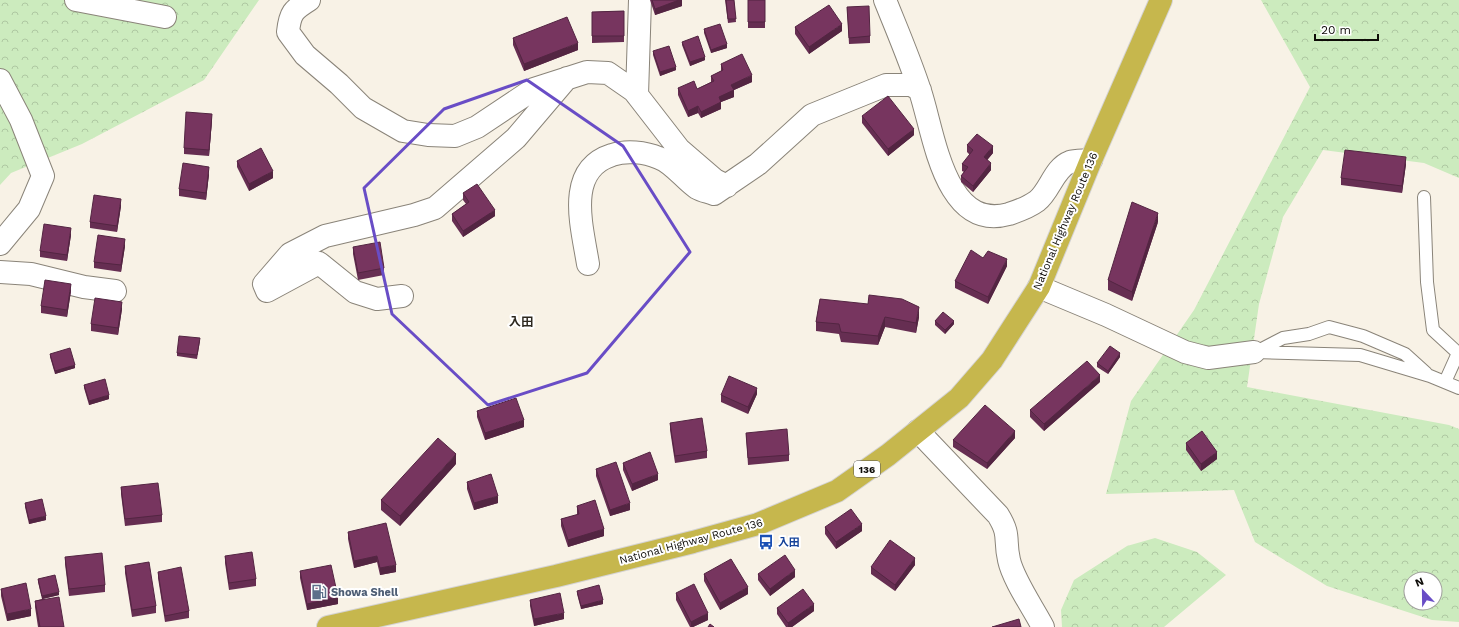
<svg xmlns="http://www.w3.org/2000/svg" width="1459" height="627" font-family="'Work Sans','Noto Sans JP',sans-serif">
<defs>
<pattern id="forest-crowns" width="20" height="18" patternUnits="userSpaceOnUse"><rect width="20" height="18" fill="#ccebbe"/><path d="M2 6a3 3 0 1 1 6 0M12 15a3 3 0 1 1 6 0" fill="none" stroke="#aec8a2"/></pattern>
</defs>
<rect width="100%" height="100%" fill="#f8f2e6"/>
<path fill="url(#forest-crowns)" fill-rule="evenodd" d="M0,0H259L204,80L82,144L11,173L0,185Z
M1261,0H1459V178L1424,163L1323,150L1283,217L1259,304L1247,387L1449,425L1459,429V622L1432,620L1327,586L1255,542L1234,490L1106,494L1131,401L1194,310L1310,87ZM1411,579H1435V603H1411Z
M1155,538L1197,552L1226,575L1164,627H1062L1061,610L1074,580L1127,546Z"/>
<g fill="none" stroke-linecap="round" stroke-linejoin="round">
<g stroke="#8a8479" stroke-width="14">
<path id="lane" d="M1424,197L1427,282L1433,330L1458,353L1445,382
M1254,352L1360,355L1430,376L1459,388
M1256,352L1283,338L1309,334L1329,327L1363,336L1405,354L1426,373"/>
</g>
<g stroke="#8a8479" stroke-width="24">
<path id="street" d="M76,0L165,17
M309,0C293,10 290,13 288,32L305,55L339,84L363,108L403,131L428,135L455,136L477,127L534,89L587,72L608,73L634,91L679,149L715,180L727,186
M885,0C897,30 910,60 920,91C934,132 944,232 1009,214C1018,211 1029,207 1037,201C1050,191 1054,168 1070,162C1076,160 1085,161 1091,160
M0,80L21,120L43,176L29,209L0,244
M637,95L640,0
M588,264C582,226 565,170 612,155C626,150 645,152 659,158C672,162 685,180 697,188C702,191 709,192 714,194L758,164L812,115L886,85H911L920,90
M0,272L31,274L84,287L115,291
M1039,287L1106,315L1185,352L1208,358L1254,352
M402,296L377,299L355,292L319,263L267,291L264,284L290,254L325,236L414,215L435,208L516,138L567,78
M918,431L998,515C1011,536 1004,539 1009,560C1013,579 1033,608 1043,627"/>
</g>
<g stroke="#d4d3d3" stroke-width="24">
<path id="highway" d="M328,627L556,576L693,542L758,524L837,491L888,455L959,398L992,360L1039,287L1091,160L1161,0"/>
</g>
<use href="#lane" stroke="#fff" stroke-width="12"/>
<use href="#street" stroke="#fff" stroke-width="22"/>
<use href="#highway" stroke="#c6b74d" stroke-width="22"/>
</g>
<path fill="#662e52" d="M650,0H682V6L655,15Z
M725,0H734L736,22L728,23Z
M748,0H765V28H748Z
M847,7L870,36V43L849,44Z
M624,11V42L592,43V12Z
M795,27L842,31L809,54L795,34Z
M704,29L727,48L711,53L704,33Z
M513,38L578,50L524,71L513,45Z
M682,42L705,60L690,66L682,45Z
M653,51L676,70L660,76L653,55Z
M721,64L752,82L734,90V97L721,102V109L701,118L698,113L688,117L678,95V88L697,89L711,82V76L721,71Z
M862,116L914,135L888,156L862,123Z
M212,120L209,156L184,154V148Z
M967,145L993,153L987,160L991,170L973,192L961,182V176L964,172L962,171V164L970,155L967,152Z
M237,161L273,178L249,191L237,167Z
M1406,164L1402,193L1341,185V178Z
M209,174L206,200L179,196V189Z
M463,193L495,216L463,237L452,221V214L466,204L463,200Z
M121,206L117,232L90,228V222Z
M1158,222L1132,301L1108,290V280Z
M71,235L67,261L40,257V251Z
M125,246L121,272L94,268V262Z
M353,247L384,268V275L358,280L353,254Z
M983,258L1007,266L988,304L955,288V281Z
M71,291L67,317L41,313V306Z
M820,299L919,317L916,333L885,327L878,345L841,342L839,334L816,331V322Z
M122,309L118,335L91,331V324Z
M935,321L954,324L945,334L935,325Z
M200,341L197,359L177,356V353Z
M50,354L75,368L55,374L50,357Z
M1120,357L1108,374L1097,367V363Z
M1100,382L1044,431L1030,417V410Z
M84,385L109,399L89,405L84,388Z
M757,394L748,414L721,402V395Z
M477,411L524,427L485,440L477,417Z
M670,423L707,451V458L675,463L670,430Z
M746,433L789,455V461L748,465Z
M1015,438L987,469L953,447V440Z
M1186,443L1217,459L1201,471L1186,450Z
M623,463L658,480L632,491L623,470Z
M456,464L400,526L381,510V500Z
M596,469L630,510L610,516L596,476Z
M467,482L498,503L474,510L467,489Z
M121,487L162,515V522L125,526L121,494Z
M25,503L46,520L29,524L25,507Z
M577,506L604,536L568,547L561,526V519L577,515Z
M825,527L862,531L836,549L825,534Z
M348,532L396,572L380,575L377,562L354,568L348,539Z
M225,556L256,579V586L229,590L225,563Z
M65,557L105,585V592L69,596L65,564Z
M915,565L895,591L871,574V567Z
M125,566L156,606V613L132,617L125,573Z
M300,571L338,604L307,610L300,578Z
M158,572L189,611V618L165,622L158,578Z
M704,574L748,594L720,610L704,581Z
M758,574L795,577L770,596L758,580Z
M38,579L59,595L43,599L64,627H38L35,607V601L42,599L38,582Z
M1,589L31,616L7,621L1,596Z
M577,591L603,604L581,609L577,594Z
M676,593L708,620L693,627H690L676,600Z
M530,600L564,619L534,626L530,606Z
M777,608L814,611L792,627H786L777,614Z"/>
<path fill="#532542" d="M679,0H682V6L655,15V9Z
M842,24V31L809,54V47Z
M578,43V50L524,71V64Z
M727,44V48L711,53V50Z
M705,57V60L690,66V62Z
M676,67V70L660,76V72Z
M752,75V82L734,90V97L721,102V109L701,118V112L719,97L731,85Z
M698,106V113L688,117V111Z
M212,114V120L209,156V150Z
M914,129V135L888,156V149Z
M993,146V153L984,164V157Z
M1406,157V164L1402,193V186Z
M991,163V170L973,192V186Z
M209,167V174L206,200V193Z
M273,171V178L249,191V184Z
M121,199V206L117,232V226Z
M495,210V216L463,237V231Z
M1158,213V222L1132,301V292Z
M71,228V235L67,261V255Z
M125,239V246L121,272V265Z
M1007,259V266L988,304V297Z
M71,284V291L67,317V310Z
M122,302V309L118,335V328Z
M919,307V317L916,333V323Z
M885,317V327L878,345V336Z
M954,321V324L945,334V330Z
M1120,353V357L1108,374V371Z
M75,365V368L55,374V371Z
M1100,375V382L1044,431V424Z
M757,388V394L748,414V407Z
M109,395V399L89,405V401Z
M524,420V427L485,440V433Z
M1015,431V438L987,469V463Z
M1217,452V459L1201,471V464Z
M456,454V464L400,526V516Z
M658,474V480L632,491V484Z
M498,496V503L474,510V503Z
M630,503V510L610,516V510Z
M46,516V520L29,524V520Z
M862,524V531L836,549V542Z
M604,529V536L568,547V540Z
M377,556V562L354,568V561Z
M915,558V565L895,591V585Z
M396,565V572L380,575V568Z
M795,570V577L770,596V589Z
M748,587V594L720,610V603Z
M59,592V595L42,599V596Z
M338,597V604L307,610V604Z
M603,600V604L581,609V606Z
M814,604V611L792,627H788V623Z
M31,609V616L7,621V614Z
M564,613V619L534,626V619Z
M708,613V620L693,627H691V622Z"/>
<path fill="#77355f" stroke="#532542" d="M652,0H679L655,9Z
M726,0H734L736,19H728Z
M748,0H765V22H748Z
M829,5L842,24L809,47L795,27Z
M869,6L870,36L849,38L847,7Z
M624,11V36H592V12Z
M567,17L578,43L524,64L513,38Z
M720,24L727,44L711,50L704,29Z
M698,36L705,57L690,62L682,42Z
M669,46L676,67L660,72L653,51Z
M742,54L752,75L731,85L734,90L719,97L721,102L701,112L698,106L688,111L678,88L694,81L697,89L714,81L711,76L723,70L721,64Z
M888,96L914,129L888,149L862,116Z
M186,112L212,114L209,150L184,148Z
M977,134L993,146L984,157L991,163L973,186L961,176L968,167L962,164L973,150L967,145Z
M261,148L273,171L249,184L237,161Z
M1345,150L1406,157L1402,186L1341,178Z
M183,163L209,167L206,193L179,189Z
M477,184L495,210L463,231L452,214L469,202L463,193Z
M94,195L121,199L117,226L90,222Z
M1132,202L1158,213L1132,292L1108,280Z
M44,224L71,228L67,255L40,251Z
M98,235L125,239L121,265L94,262Z
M380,242L384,268L358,273L353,247Z
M971,250L983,258L988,251L1007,259L988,297L955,281Z
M45,280L71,284L67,310L41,306Z
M869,295L902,299L919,307L916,323L885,317L878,336L841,332L839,324L816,322L820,299L868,304Z
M95,298L122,302L118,328L91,324Z
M943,312L954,321L945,330L935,321Z
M179,336L200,338L197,355L177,353Z
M1110,346L1120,353L1108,371L1097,363Z
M70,348L75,365L55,371L50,354Z
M1087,361L1100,375L1044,424L1030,410Z
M729,376L757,388L748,407L721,395Z
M105,379L109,395L89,401L84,385Z
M516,398L524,420L485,433L477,411Z
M985,405L1015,431L987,463L953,440Z
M702,418L707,451L675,456L670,423Z
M787,429L789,455L748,458L746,433Z
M1202,431L1217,452L1201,464L1186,443Z
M438,438L456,454L400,516L381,500Z
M650,452L658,474L632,484L623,463Z
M616,462L630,503L610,510L596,469Z
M491,474L498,496L474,503L467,482Z
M158,483L162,515L125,519L121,487Z
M42,499L46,516L29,520L25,503Z
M595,500L604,529L568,540L561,519L579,514L577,506Z
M851,509L862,524L836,542L825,527Z
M386,523L396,565L380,568L377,556L354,561L348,532Z
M890,540L915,558L895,585L871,567Z
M252,552L256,579L229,583L225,556Z
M102,553L105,585L69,589L65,557Z
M785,555L795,570L770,589L758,574Z
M731,559L748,587L720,603L704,574Z
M149,562L156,606L132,610L125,566Z
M331,565L338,597L307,604L300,571Z
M181,567L189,611L165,616L158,572Z
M55,575L59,592L42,596L38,579Z
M26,583L31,609L7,614L1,589Z
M694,584L708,613L691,622L676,593Z
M599,585L603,600L581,606L577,591Z
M803,589L814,604L788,623L777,608Z
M560,593L564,613L534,619L530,600Z
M59,597L64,627H40L35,601Z
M1019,619L1021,627H992Z
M710,624L714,627H708Z"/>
<path fill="none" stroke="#694dc6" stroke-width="3" stroke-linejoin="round" d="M527,80L623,146L690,252L587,373L488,405L392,314L364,188L444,109Z"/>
<defs>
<g id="bus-bare" transform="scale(1.2)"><path d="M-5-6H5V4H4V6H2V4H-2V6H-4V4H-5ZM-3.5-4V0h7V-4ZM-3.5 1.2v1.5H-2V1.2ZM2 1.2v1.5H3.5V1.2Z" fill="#1a4fb4" stroke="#fff" stroke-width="2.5" paint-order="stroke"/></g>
<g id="fuel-bare" transform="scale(1.2)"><path d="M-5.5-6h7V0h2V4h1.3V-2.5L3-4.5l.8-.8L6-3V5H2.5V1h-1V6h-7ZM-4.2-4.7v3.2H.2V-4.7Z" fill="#5c6f8a" stroke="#fff" stroke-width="2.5" paint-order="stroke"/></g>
</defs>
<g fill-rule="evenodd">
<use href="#bus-bare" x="766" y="542"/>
<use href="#fuel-bare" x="319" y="592"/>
</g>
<g text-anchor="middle" stroke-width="4" stroke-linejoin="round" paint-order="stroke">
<rect fill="#fff" stroke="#565552" stroke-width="1" x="854" y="461" width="26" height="16" rx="3"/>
<g font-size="10" font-weight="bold" fill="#0e0c08">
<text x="867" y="473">136</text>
</g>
<g font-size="11" fill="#0e0c08" stroke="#fff">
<text transform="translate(1065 221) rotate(-67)" y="4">National Highway Route 136</text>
<text transform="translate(691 541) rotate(-15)" y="4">National Highway Route 136</text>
</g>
<g font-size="11" font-weight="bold" fill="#164399" stroke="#fff" text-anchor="start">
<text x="778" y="546">入田</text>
</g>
<g font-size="11" font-weight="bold" fill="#4e5e75" stroke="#fff" text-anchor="start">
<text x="331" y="596">Showa Shell</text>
</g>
<g font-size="12" font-weight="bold" fill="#2d281f" stroke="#fff">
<text x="521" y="326">入田</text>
</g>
</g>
<g transform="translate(1423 591) rotate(338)"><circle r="19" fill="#ffffff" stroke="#9f9e9c"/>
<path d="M0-3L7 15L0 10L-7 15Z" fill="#694dc6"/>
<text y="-6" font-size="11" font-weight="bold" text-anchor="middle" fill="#0e0c08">N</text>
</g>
<path d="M1315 34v6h63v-6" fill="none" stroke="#0e0c08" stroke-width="2"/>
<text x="1321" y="34" font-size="12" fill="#0e0c08" stroke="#ffffff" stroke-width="3" paint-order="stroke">20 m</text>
</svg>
